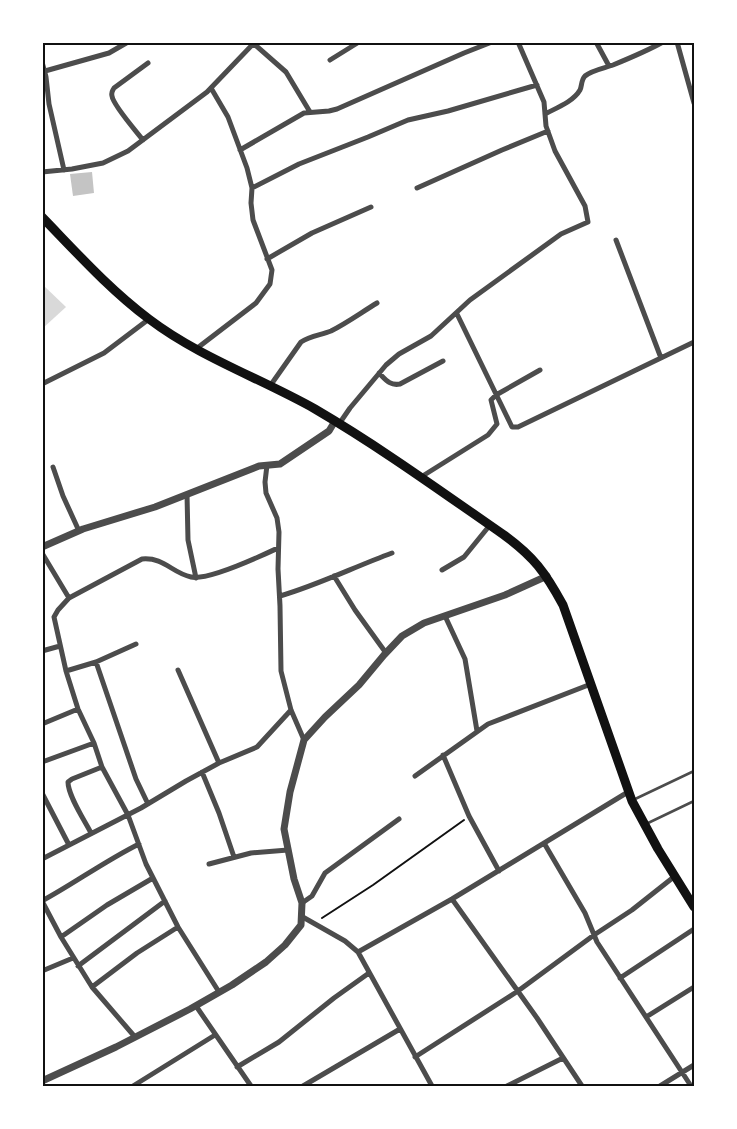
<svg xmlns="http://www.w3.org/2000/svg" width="737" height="1129" font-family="Raleway,sans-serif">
<rect width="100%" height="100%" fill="#fff"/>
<path fill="#d9d9d9" d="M43,285L66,307L43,328H42Z"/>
<path fill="#c4c4c4" d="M92,172L94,193L73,196L70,174Z"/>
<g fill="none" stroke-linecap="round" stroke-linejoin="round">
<path stroke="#111" stroke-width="2" d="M322,918L373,885L464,820"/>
<path stroke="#4c4c4c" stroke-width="2.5" d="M633,800L694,771
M646,824L694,801"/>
<path stroke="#4c4c4c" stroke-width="5" d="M596,42L609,66
M677,42L694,103
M254,44L286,72L310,112
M330,60L359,42
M42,62L46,77L49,104L64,170
M45,71L109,53L128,42
M545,114C556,108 573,102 580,90C582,86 581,80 585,76C592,70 605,68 613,65C630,58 647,51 663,42
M143,140C136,131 113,105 112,96C111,92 112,92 114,88L148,63
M240,150L304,113L329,111L337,109L464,53L492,42
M42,172L72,169L103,163L128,151L207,92L255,42
M252,188L299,164L368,137L408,120L448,111L537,85
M417,188L502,150L548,131
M616,240L661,358
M267,259L312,233L371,207
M457,314L512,427H518L694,342
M196,349L256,303L270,284L272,270L253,220L251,203L252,188L247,168L228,117L211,88
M379,373C386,380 390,386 400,384L443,361
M42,384L104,353L149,319
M270,386L301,342C310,336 321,335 331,331C347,323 362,312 377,303
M339,424L350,408L386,365L399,354L431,336L470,300L561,234L588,222L585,206L555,151L546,126L544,102L518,42
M267,465L265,482L266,493L277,518L279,532L278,569L280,606L281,671L291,710L304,740
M53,467L63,496L79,531
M421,477L488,435L497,424L491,400L496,395L540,370
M187,494L188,540L196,578
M42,553L69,598L142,559C164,557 172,573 191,577C208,581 261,556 278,548
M442,570L464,557L490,525
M334,576L355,610L386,653
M280,596C318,585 354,567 392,553
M69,598L58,610L54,617L66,671L78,709L94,743L102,767L128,815L146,864L178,927L219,992
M445,616L465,659L477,731
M42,651L60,646
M96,662L136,779L148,804
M178,670L219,763
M66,671L96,662L136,644
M42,724L78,709
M443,755L469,816L499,871
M42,762L94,743
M202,772L219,813L234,857
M415,776L488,724L591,684
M42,793L69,845
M91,833C85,821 68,796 68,782L72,779L102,767
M544,843L585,913L597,942L691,1086
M42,859L141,808L186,781L219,763L257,747L291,710
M209,864L251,853L288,850
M452,899L537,1018L582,1086
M302,903L312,896L325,873L399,819
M301,916L345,941L358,952L452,899L628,792
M61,937L107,905L153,878
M358,952L432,1086
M78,966L165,901
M42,971L73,958
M620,978L694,929
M92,987L137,953L178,927
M196,1006L251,1086
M646,1017L694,987
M135,1037L92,987L61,937L42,901C75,883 105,861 139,844
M415,1057L518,991L594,935L632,910L675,876
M237,1067L279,1042L334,998L369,973
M133,1086L215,1035
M303,1086L400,1029
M507,1086L563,1058
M660,1086L694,1065"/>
<path stroke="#4c4c4c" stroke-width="7" d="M42,547L83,529L155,507L259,466L280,464L329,431L335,421
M42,1081L116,1047L190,1009L232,985L266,962L285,945L301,925L302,903L294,879L284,829L290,792L304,740L325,717L359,685L384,655L402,636L424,623L505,595L547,576"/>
<path stroke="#111" stroke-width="9" d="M42,217C76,252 109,289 149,319C199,357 260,378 315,409C380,447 442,492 504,535C534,557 545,572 563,605L632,801L658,849L694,907"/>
</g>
<rect width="737" height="1129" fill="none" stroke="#ffffff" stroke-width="88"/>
<rect x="44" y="44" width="649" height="1041" fill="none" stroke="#111" stroke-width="2"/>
</svg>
